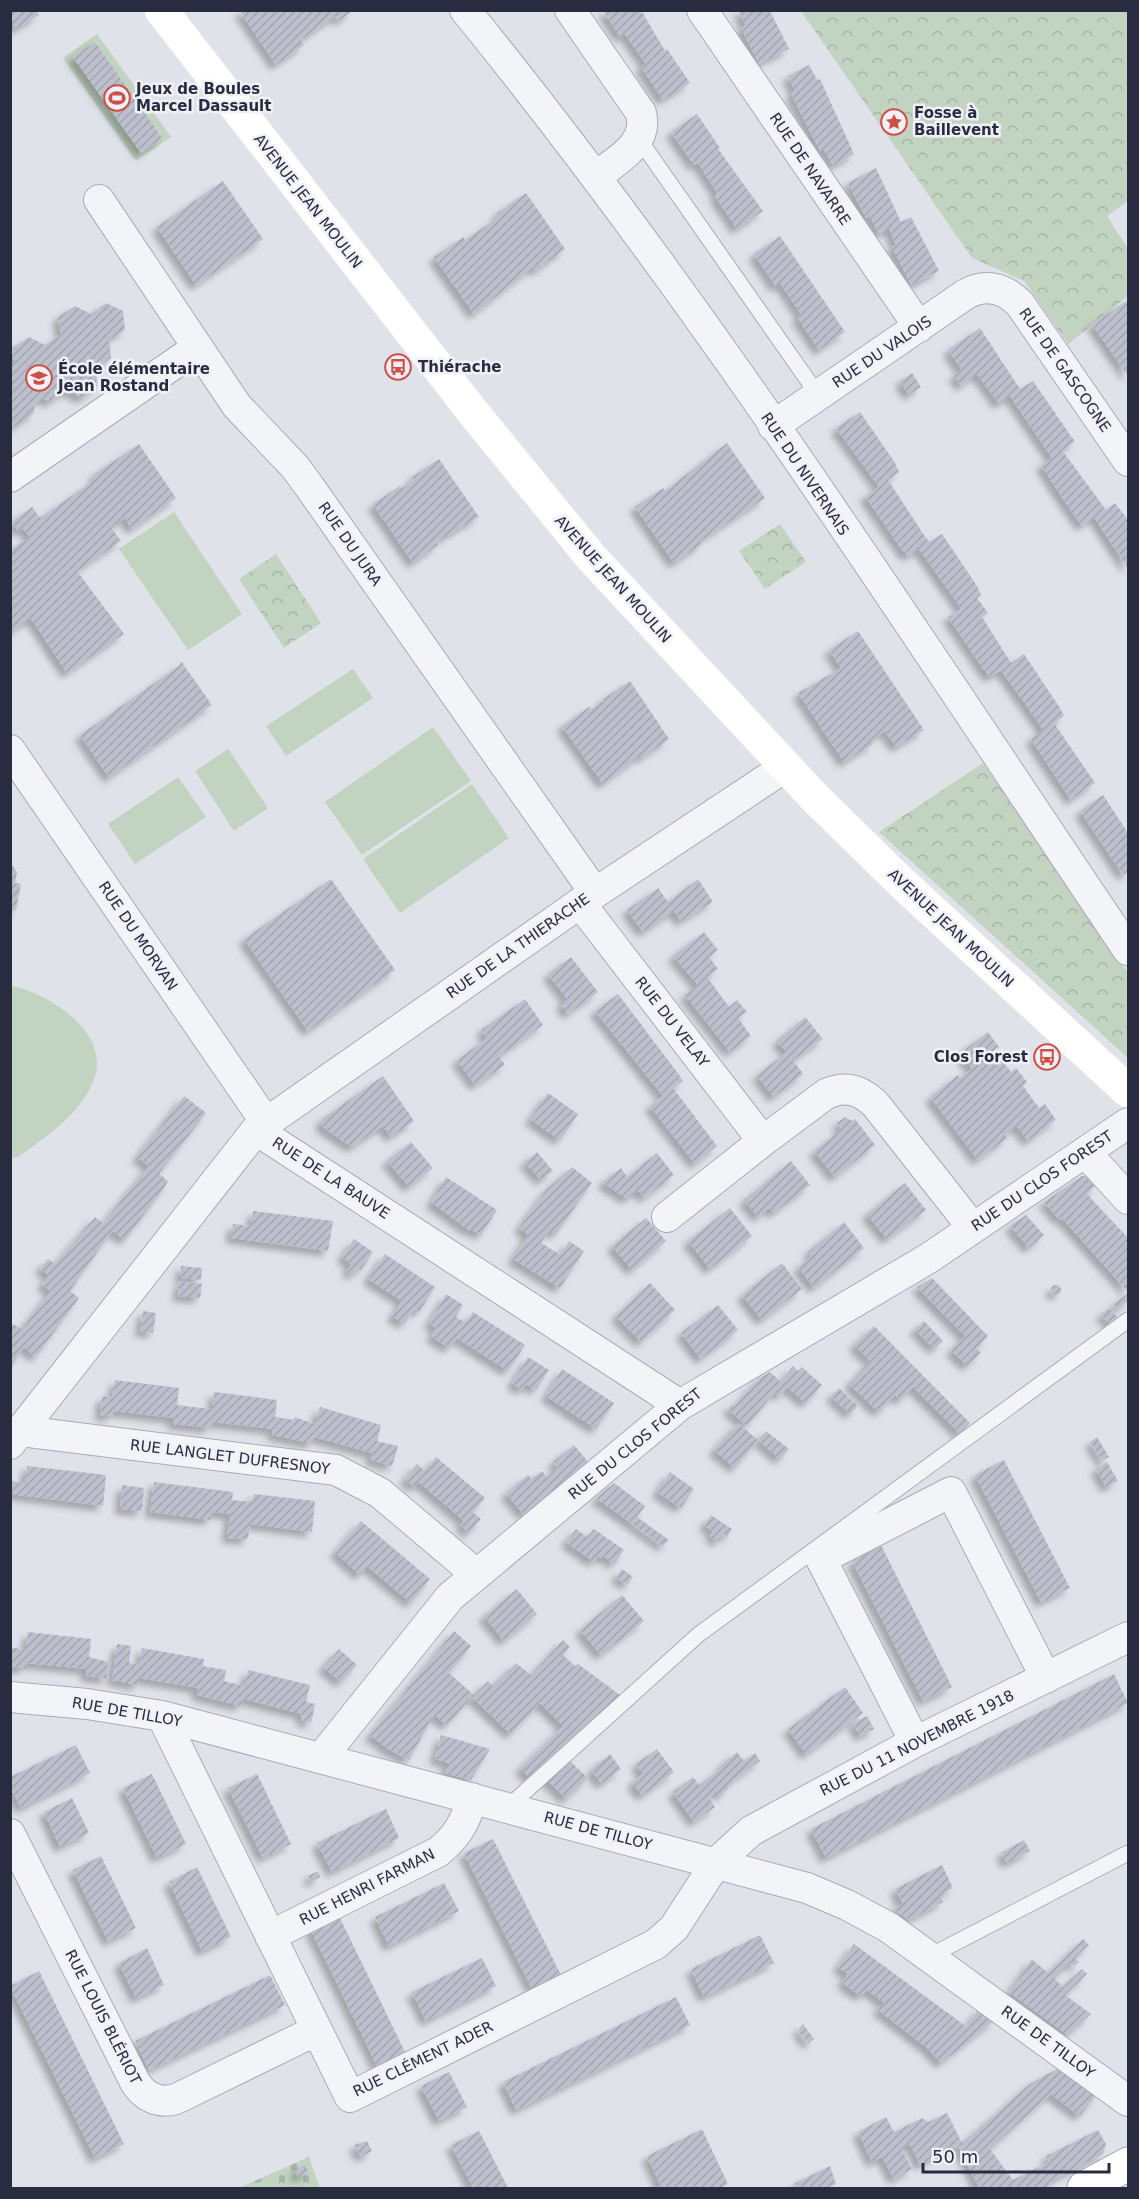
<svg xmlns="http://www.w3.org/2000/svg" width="1139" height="2199" font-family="'DejaVu Sans',sans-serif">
<defs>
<pattern id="cemetery-stones" width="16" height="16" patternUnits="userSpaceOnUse" patternTransform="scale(1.5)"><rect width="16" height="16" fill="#c2d3c1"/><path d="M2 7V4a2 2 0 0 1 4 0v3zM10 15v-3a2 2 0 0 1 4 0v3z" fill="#a7b5a7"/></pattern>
<pattern id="park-crowns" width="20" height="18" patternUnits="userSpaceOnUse" patternTransform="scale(1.5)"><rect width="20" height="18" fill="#c2d3c1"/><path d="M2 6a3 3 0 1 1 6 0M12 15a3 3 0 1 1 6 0" fill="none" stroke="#a7b5a7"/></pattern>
<pattern id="building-hatch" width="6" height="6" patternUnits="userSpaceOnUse" patternTransform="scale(1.5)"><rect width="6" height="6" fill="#bdc0cc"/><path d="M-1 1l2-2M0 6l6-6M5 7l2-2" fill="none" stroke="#a2a5b0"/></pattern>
<filter id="shadow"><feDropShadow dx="-5.5" dy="5.5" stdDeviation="3" flood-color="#0004"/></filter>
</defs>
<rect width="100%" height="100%" fill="#e0e2e9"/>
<path fill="url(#cemetery-stones)" d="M309,2157L320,2188H239Z"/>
<path fill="url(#park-crowns)" d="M801,11H1128V201L1107,216L1128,249V296L1068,344L1024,281L972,258Z
M780,524L806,562L765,589L739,551Z
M276,554L321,623L284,648L239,579Z
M983,763L1128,973V1058L879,832Z"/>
<path fill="#c2d3c1" d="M97,34L171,137L136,161L63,58Z
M174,512L242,614L188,650L119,549Z
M353,669L373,698L286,756L266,726Z
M433,727L471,781L362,855L325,802Z
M228,749L268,808L234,831L195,771Z
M178,777L206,817L135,864L108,824Z
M472,784L509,838L400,913L363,859Z
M14,986C52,996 113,1034 93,1082C79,1115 46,1137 18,1157L11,1158L10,987Z"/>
<path fill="url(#building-hatch)" filter="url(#shadow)" d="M10,10H36L39,15L16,29L10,21Z
M239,10H354L339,21L336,16L301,40L304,45L276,65Z
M603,10H641L665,51L667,49L690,83L663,100L641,67L646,64L625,34L620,37Z
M738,10H767L771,13L789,49L759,64L741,28L746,25Z
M95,42L162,138L141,153L73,57Z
M809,65L817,80L820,79L854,154L833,166L824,149L820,151L791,94L795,91L788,76Z
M697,114L720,148L718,149L763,211L737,229L715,196L718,194L698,163L694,165L671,132Z
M876,168L901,222L911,217L939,271L911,285L892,247L896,245L889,228L879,234L870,216L866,218L848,183Z
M223,181L263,239L196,285L157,227Z
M526,193L565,249L536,271L533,267L474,314L434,257L463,237L465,240L499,217L496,214Z
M780,236L845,332L819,350L797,317L801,314L780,283L776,287L754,254Z
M1126,301L1128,305V376L1092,324Z
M106,303L123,311L125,330L109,340L111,358L96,369L97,387L82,398L66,390L50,402L42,398L34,404V413L10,430V369L15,366L12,348L29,337L45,345L61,335L58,317L75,306L91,314Z
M980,328L1020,389L1033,381L1075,442L1062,450L1106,510L1115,503L1128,520V569L1094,517L1082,526L1061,496L1041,465L1052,458L1010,396L999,404L977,374L961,386L954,375L962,370L948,350Z
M912,373L921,387L909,395L900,381Z
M860,412L895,463L899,472L888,480L924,535L929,542L942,534L977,586L981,595L977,598L988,613L982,617L1006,655L1011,663L1024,654L1060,708L1064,716L1054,723L1095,783L1071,800L1031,739L1043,730L1038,722L1001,670L990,677L984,670L948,617L961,609L956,601L919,549L908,556L902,550L865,496L879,487L836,428Z
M727,443L765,498L700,541L702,544L674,563L635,507L663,488L665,491Z
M139,444L176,498L132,529L125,518L111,527L121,541L77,571L124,634L67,673L33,621L30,619L10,633V550L30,537L23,528L18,531L12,522L32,507L40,518L96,479L93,475Z
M439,459L479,517L436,542L438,545L413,563L373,504L400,486L402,488L414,480L412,477Z
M858,631L924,730L896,747L885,731L871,740L873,744L844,762L798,693L841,668L829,650Z
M181,661L212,705L111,776L110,779L80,735L180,665Z
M630,681L669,739L642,758L641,755L603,784L562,726L589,707L591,709L604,701L603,699Z
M1103,795L1128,833V872L1123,875L1080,811Z
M10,862L17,872L15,883L21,884L16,910H10Z
M331,879L395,970L308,1031L244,939Z
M698,879L713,902L681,921L674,911L643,932L627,910L658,888L668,902Z
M704,932L718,950L709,957L718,969L707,977L729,1007L737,1000L747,1012L738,1018L751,1036L730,1052L685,995L698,985L673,956Z
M571,957L598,992L568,1014L561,1004L567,999L548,974Z
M618,994L677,1072L683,1081L673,1088L717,1146L695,1164L650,1106L663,1096L595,1011Z
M525,999L543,1025L499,1056L505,1065L475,1085L457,1060L487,1038L481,1030Z
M805,1017L823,1039L793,1060L803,1074L774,1097L757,1075L787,1052L777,1041Z
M988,1032L999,1047L994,1050L1011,1072L1016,1068L1027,1082L1023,1086L1039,1108L1045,1104L1056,1120L1028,1141L1017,1126L1005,1135L1007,1138L978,1160L930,1097L958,1075L960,1078L972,1069L960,1053Z
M383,1076L414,1121L391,1137L383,1126L352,1147L321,1126L322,1119Z
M548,1093L578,1114L560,1140L530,1119Z
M184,1096L206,1113L159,1174L168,1181L162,1191L125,1240L113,1231L105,1241L70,1291L79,1298L36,1357L24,1347L10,1368V1328L13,1324L22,1329L51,1291L42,1285L49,1275L40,1269L48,1259L55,1264L95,1217L103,1223L149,1166L137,1157Z
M845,1117L852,1121L855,1119L875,1145L835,1177L814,1151L842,1129L837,1123Z
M411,1142L433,1168L409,1187L387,1161Z
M537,1152L553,1171L541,1180L525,1162Z
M657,1153L674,1175L644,1198L638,1190L627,1199L602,1182L621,1168L627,1177Z
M791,1161L810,1185L774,1213L769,1208L758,1217L744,1200Z
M572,1167L592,1183L556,1234L549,1230L541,1243L561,1255L569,1241L584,1251L560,1288L513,1259L528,1234L519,1228L546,1190Z
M1082,1176H1086L1096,1185L1087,1194L1128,1238V1292L1062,1218L1060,1220L1044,1202Z
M446,1177L497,1210L481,1235L471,1229L470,1231L431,1202Z
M905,1183L926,1210L887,1239L867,1214Z
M730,1208L752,1236L710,1269L688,1241Z
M253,1211L333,1221L328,1251L231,1238L233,1224L251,1226Z
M1026,1215L1044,1235L1029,1248L1010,1226Z
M646,1218L666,1241L632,1270L612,1246Z
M844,1222L864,1248L814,1288L798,1267L812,1256L808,1252Z
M354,1239L373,1252L361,1270L358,1268L353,1275L347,1271L351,1264L342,1257Z
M385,1254L435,1287L419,1312L414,1309L404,1324L392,1316L402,1301L368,1279Z
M782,1263L802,1289L762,1320L742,1295Z
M181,1266L202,1268L201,1280L180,1278Z
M932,1278L988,1336L976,1348L981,1353L967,1366L951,1350L965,1336L917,1287Z
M180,1281L202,1284L200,1298L178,1296Z
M650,1283L675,1310L641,1342L616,1316Z
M1051 1290a5 5 0 1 1 10 0a5 5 0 1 1-10 0Z
M1128,1293V1301L1118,1309L1114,1304Z
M446,1294L463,1305L456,1317L466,1323L473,1312L525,1345L508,1371L457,1338L449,1348L431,1336L436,1328L429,1323Z
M718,1305L738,1330L701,1359L681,1333Z
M1109,1308L1122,1322L1113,1328L1101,1314Z
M143,1311L156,1313L153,1333L140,1331Z
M924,1321L943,1341L934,1349L915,1329Z
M874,1326L970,1423L960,1434L913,1387L900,1400L895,1395L879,1412L849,1384L878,1353L869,1360L854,1345Z
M528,1357L549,1370L536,1390L526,1384L522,1390L512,1383Z
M793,1366L798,1371L802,1367L822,1385L806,1403L787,1387L780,1396L775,1392L747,1426L728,1409L732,1404L735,1406L759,1378L770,1372L781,1382Z
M562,1369L614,1403L596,1429L546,1396Z
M115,1380L179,1388L177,1405L202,1408L212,1409L214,1392L277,1400L275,1417L294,1420V1417L315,1424L320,1407L381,1425L377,1441L398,1446L392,1466L371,1460L372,1453L314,1437L311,1443L272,1435L273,1429L212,1422L210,1428L173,1424V1418L113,1411L112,1416L100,1415L102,1396L112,1397Z
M839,1388L858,1406L850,1414L831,1396Z
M738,1423L758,1440L735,1468L714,1450Z
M766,1431L789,1449L780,1459L758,1440Z
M1097,1437L1109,1457L1102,1461L1090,1442Z
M574,1445L589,1463L524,1515L506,1493L528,1475L531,1479L542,1471L547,1477L558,1468L553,1462Z
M436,1457L485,1498L473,1512L481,1519L469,1533L460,1525L464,1521L419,1482L414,1487L405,1479L417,1464L425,1471Z
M1004,1460L1070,1588L1041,1602L975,1475Z
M1107,1462L1118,1481L1106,1487L1096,1469Z
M27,1466L106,1475L103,1506L10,1494V1481L25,1483Z
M670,1472L694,1489L681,1508L657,1492Z
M154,1482L233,1492L232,1500L253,1502L254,1494L315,1501L312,1532L250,1524L248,1539L227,1538L230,1514L212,1512L211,1520L150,1512Z
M614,1483L645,1506L637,1517L669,1540L663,1546L596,1498Z
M122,1485L144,1488L142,1511L120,1509Z
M711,1515L732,1529L727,1537L723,1534L718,1542L710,1536L713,1531L704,1525Z
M361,1521L430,1579L411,1603L367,1566L360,1575L335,1552Z
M576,1529L587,1537L594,1529L624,1550L614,1564L604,1556L602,1559L598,1556L594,1562L566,1542Z
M881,1545L952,1687L923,1701L852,1561Z
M622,1569L633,1577L627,1585L616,1577Z
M517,1589L537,1614L504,1641L484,1616Z
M622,1595L644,1621L601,1655L580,1630Z
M454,1631L471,1646L449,1673L474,1695L488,1681L493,1686L516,1663L531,1675L563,1640L570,1647L563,1655L575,1666L578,1664L624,1698L534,1782L520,1768L563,1726L540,1703L511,1734L472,1697L447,1725L434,1715L409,1760L388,1749L370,1735Z
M28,1632L91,1639L89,1657L108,1662L107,1679L86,1676V1669L26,1663V1668L10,1667V1647L26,1650Z
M117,1644L131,1646L129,1663L139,1665L142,1648L204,1659L203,1666L226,1670L224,1681L244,1686L248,1670L310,1685L306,1702L315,1704L311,1723L301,1720L302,1714L243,1699L241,1706L197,1695L198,1688L139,1678L138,1685L112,1680Z
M339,1649L357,1665L341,1682L323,1667Z
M1114,1674L1128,1703L826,1858L811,1829Z
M845,1687L863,1713L806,1754L788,1729Z
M867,1716L874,1729L860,1736L853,1723Z
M441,1735L490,1749L471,1780L445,1773L449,1763L435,1759Z
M76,1745L90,1773L21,1808L10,1787V1777Z
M657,1749L674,1772L642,1796L632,1782L643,1774L636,1764Z
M737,1752L744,1761L755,1753L760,1761L727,1785L729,1788L720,1796L717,1791L709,1798L715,1807L694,1822L673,1792L693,1777L699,1785L723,1767L721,1765Z
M610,1754L621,1769L602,1784L591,1770Z
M566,1757L588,1778L566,1799L545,1778Z
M152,1774L186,1844L157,1858L123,1788Z
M257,1774L291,1844L263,1858L228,1788Z
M72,1798L89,1833L60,1847L44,1812Z
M386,1809L399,1838L332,1872L317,1843Z
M493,1839L561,1975L532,1989L464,1853Z
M1024,1840L1030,1851L1007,1863L1001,1853Z
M101,1856L136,1928L108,1941L73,1870Z
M942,1865L953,1888L940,1895L943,1902L909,1920L893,1909L903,1904L895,1889Z
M197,1867L231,1937L202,1951L169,1882Z
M318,1871L320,1877L311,1882L308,1876Z
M444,1883L459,1911L389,1946L375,1917Z
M338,1914L405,2052L377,2066L310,1928Z
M760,1935L774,1963L704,1997L691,1969Z
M1083,1939L1089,1945L1075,1958L1079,1962L1074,1966L1070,1963L1054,1978L1063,1987L1082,1969L1087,1974L1065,1995L1091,2014L1068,2035L1009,1992L1032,1959L1048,1973Z
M854,1944L967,2027L979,2008L995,2020L941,2063L926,2047L877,2009L885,2003L867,1990L860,1996L842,1982L848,1974L838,1967Z
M147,1948L164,1985L136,1998L119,1963Z
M482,1958L496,1986L426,2021L412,1992Z
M39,1971L124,2144L95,2158L10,1986Z
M270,1975L285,2005L149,2070L135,2041Z
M676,1997L690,2025L516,2110L503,2082Z
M803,2024L814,2039L808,2044L798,2030Z
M1061,2067L1098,2093L1080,2116L1051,2094L990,2149L1013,2180L1049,2162L1046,2156L1098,2130L1106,2144L1103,2154L1049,2182L1051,2185L1044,2188H979L958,2145L920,2165L910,2144L901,2148L912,2169L894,2179L882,2157L872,2162L858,2132L886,2117L894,2132L922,2118L928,2122L947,2113L962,2143L1031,2083Z
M449,2072L467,2107L439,2121L421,2086Z
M702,2129L728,2184L720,2188H656L661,2186L647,2156Z
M479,2131L497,2166L508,2188H473L451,2145Z
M367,2141L372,2151L361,2157L354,2145Z
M305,2165L309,2172L298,2177L295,2170Z
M830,2166L836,2184L826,2188H796L795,2183Z"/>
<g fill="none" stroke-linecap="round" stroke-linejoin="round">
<g stroke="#a9abb7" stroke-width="17">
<path id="lane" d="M639,139L818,395
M508,1807L698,1635L1128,1320
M930,1956L1128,1853"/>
</g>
<g stroke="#a9abb7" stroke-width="32">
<path id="street" d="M465,10C707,307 914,633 1128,950
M570,10L641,113C649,144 617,160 597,176
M702,10L919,327
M99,200L237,406L295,467L309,486L595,893
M773,426L966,294C986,283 1005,288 1020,304L1128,461
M10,477L197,348
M10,750L265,1121
M580,903L763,1141L826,1094C846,1085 861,1090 876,1105L973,1228
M256,1130L580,903L785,767
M1085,1152L1128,1199
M667,1217L763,1141
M21,1431L336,1470L380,1493L476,1574
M10,1444L256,1130L680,1405
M10,1697L87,1704L162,1716L807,1888L847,1905L888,1927L1128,2101
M162,1716L350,2097L656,1944L674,1928L716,1863L751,1831L915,1742L1128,1637
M915,1742L821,1559L951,1492L1046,1678
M321,1758L450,1597L680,1405L929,1258L1128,1123
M10,1834L135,2082C144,2097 159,2104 176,2099L317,2030
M270,1936L438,1852C457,1837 466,1821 472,1798"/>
</g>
<g stroke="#9fa3b5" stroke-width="35">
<path id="primary" d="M1084,2188L1128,2164"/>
</g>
<use href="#lane" stroke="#f3f4f7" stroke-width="15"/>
<use href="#street" stroke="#f3f4f7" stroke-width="30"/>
<path stroke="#fff" stroke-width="33" d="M161,10L472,411L591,557L815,798L903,884L1128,1091"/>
<use href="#primary" stroke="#fff" stroke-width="33"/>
</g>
<defs>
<g id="stadium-ring" transform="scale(1.35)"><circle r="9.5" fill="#f0f1f7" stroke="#cf4e45" stroke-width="1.5"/><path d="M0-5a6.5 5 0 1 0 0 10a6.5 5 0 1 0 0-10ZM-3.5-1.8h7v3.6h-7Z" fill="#cf4e45"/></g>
<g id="sight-ring" transform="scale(1.35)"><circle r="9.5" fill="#f0f1f7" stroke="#cf4e45" stroke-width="1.5"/><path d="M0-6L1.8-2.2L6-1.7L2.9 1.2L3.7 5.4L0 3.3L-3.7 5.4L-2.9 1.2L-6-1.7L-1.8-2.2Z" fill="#cf4e45"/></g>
<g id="bus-ring" transform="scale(1.35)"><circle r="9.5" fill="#f0f1f7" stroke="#cf4e45" stroke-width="1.5"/><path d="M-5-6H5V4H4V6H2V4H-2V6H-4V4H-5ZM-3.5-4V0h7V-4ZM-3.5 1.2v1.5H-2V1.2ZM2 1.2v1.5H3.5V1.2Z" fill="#cf4e45"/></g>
<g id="school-ring" transform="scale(1.35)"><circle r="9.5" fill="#f0f1f7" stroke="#cf4e45" stroke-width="1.5"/><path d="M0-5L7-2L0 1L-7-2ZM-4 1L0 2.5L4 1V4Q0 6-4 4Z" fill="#cf4e45"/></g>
</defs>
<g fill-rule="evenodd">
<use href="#stadium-ring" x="117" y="98"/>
<use href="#sight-ring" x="894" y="122"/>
<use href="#bus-ring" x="398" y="367"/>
<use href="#school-ring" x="39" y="378"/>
<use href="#bus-ring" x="1047" y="1057"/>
</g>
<g text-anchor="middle" stroke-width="5" stroke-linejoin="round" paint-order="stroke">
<g font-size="15" font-weight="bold" fill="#292c41" stroke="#f0f1f7" text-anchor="start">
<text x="136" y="94">Jeux de Boules<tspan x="136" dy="17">Marcel Dassault</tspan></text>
<text x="914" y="118">Fosse à<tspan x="914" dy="17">Baillevent</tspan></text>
<text x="418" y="372">Thiérache</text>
<text x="58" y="374">École élémentaire<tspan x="58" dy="17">Jean Rostand</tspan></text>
<text x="1028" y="1062" text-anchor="end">Clos Forest</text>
</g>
<g font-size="15" fill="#292c41" stroke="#f0f1f7">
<text transform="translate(810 169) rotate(56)" y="5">RUE DE NAVARRE</text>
<text transform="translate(308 201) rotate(52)" y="5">AVENUE JEAN MOULIN</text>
<text transform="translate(882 352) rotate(-34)" y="5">RUE DU VALOIS</text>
<text transform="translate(1065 370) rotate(55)" y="5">RUE DE GASCOGNE</text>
<text transform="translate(805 474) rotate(56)" y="5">RUE DU NIVERNAIS</text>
<text transform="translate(350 544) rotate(55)" y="5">RUE DU JURA</text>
<text transform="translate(613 579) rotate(48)" y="5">AVENUE JEAN MOULIN</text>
<text transform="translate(951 928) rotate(43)" y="5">AVENUE JEAN MOULIN</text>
<text transform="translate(138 936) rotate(56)" y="5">RUE DU MORVAN</text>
<text transform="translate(518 946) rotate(-35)" y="5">RUE DE LA THIERACHE</text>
<text transform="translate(672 1022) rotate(52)" y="5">RUE DU VELAY</text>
<text transform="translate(331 1178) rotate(33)" y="5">RUE DE LA BAUVE</text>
<text transform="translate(1042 1181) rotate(-34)" y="5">RUE DU CLOS FOREST</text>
<text transform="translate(635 1444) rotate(-39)" y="5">RUE DU CLOS FOREST</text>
<text transform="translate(230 1457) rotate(7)" y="5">RUE LANGLET DUFRESNOY</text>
<text transform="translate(127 1712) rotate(10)" y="5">RUE DE TILLOY</text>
<text transform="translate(917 1743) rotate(-27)" y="5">RUE DU 11 NOVEMBRE 1918</text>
<text transform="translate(598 1831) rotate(15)" y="5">RUE DE TILLOY</text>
<text transform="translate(367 1887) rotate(-27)" y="5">RUE HENRI FARMAN</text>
<text transform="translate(103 2017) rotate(63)" y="5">RUE LOUIS BLÉRIOT</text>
<text transform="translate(1048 2042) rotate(36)" y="5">RUE DE TILLOY</text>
<text transform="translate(423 2059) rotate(-26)" y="5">RUE CLÉMENT ADER</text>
</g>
</g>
<rect width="1139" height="2199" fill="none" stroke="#292c41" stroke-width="24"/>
<path d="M923 2163v9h186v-9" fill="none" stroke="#292c41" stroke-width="3"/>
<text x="932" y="2163" font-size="18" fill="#292c41" stroke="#f0f1f7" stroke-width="4.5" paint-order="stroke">50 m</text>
</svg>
